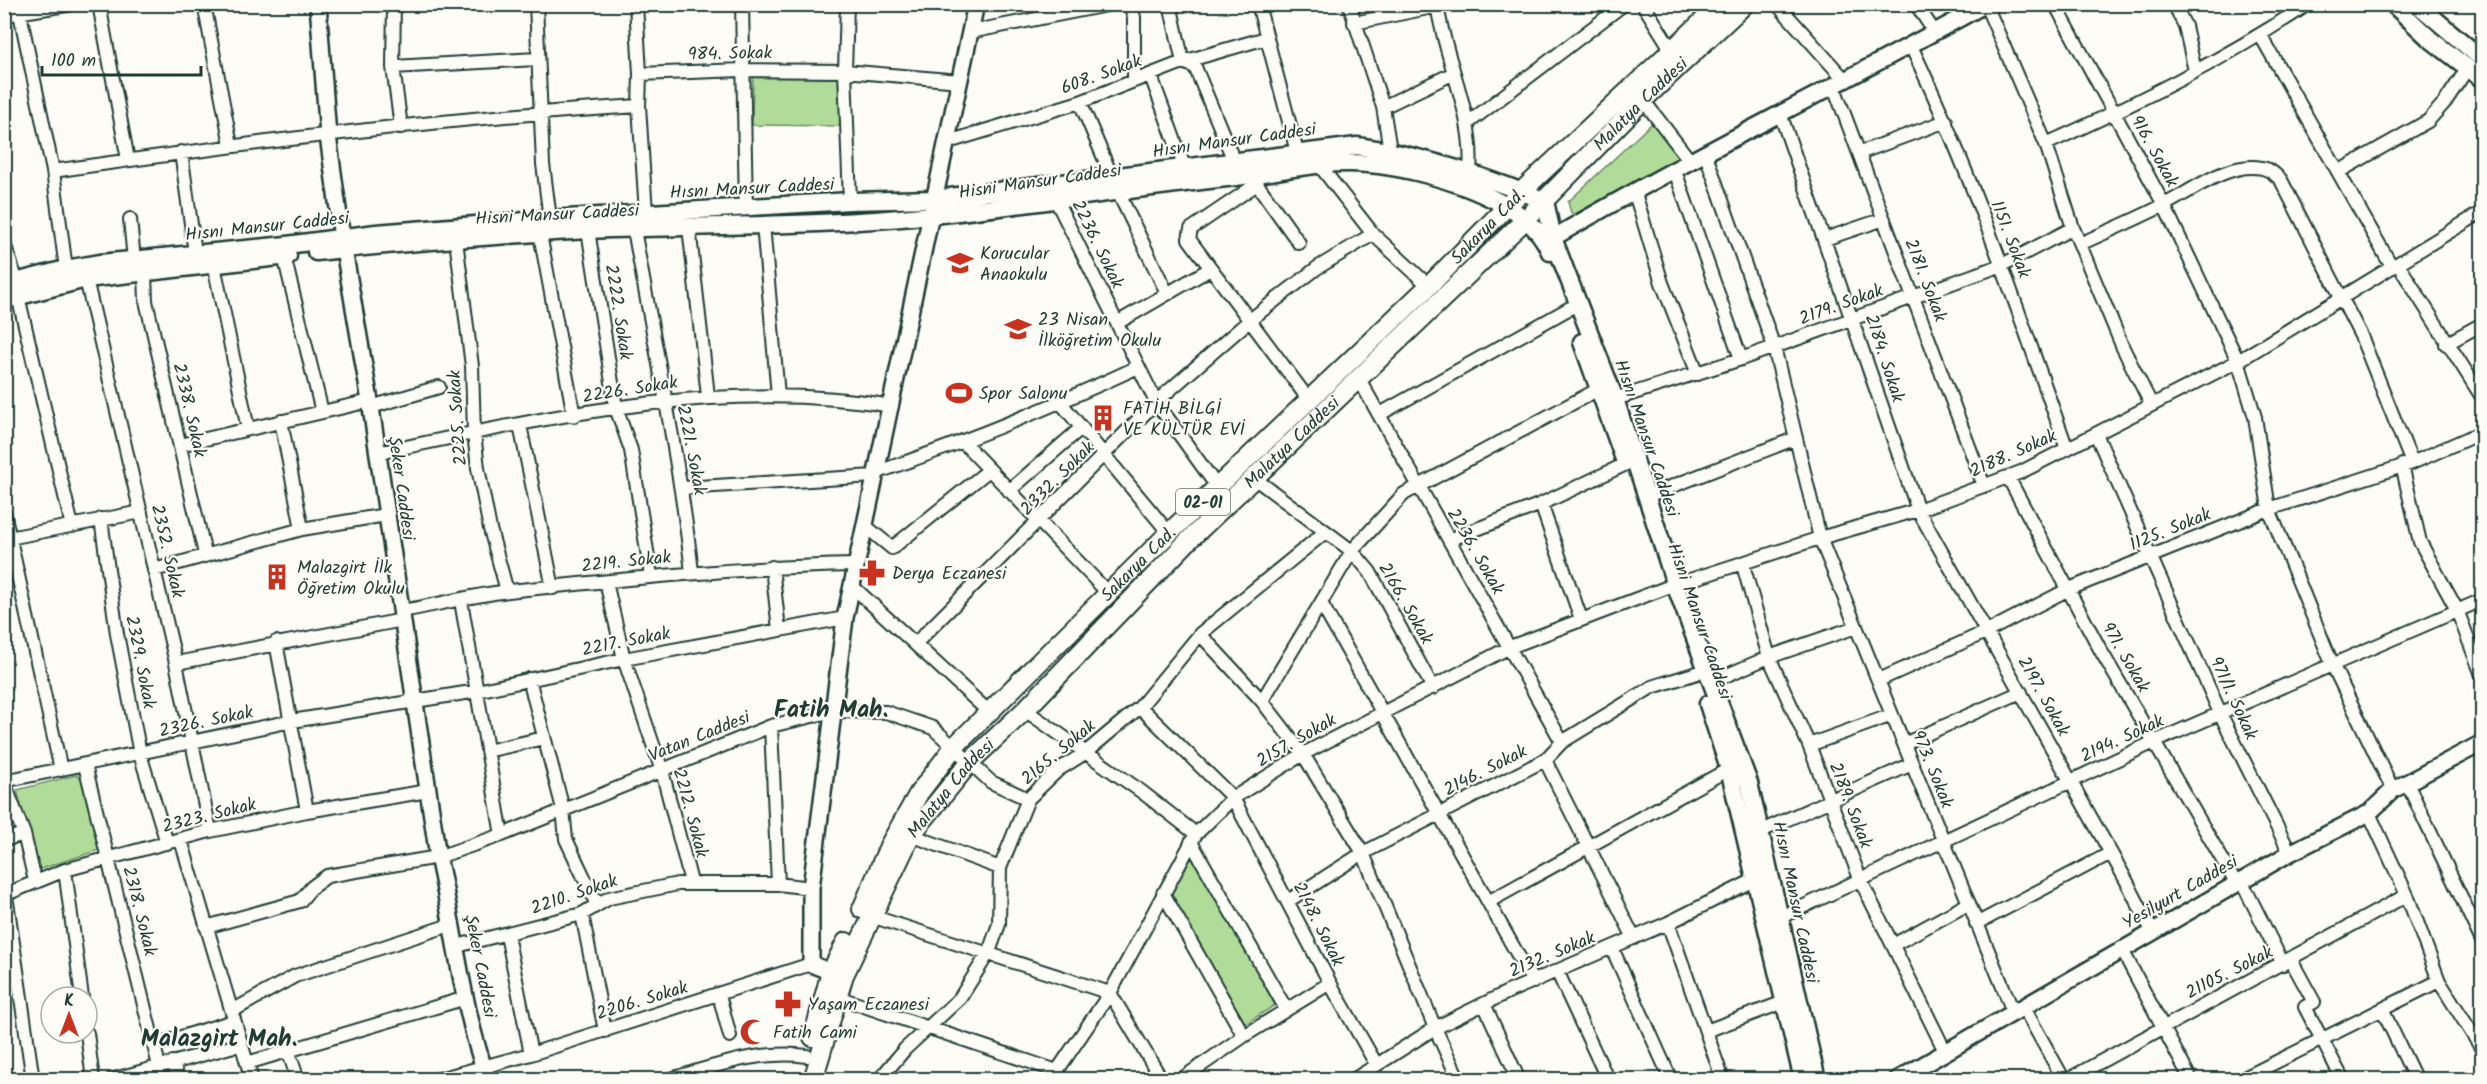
<svg xmlns="http://www.w3.org/2000/svg" width="2487" height="1084" font-family="Kalam,sans-serif">
<rect width="100%" height="100%" fill="#fdfcf7"/>
<filter id="ink" filterUnits="userSpaceOnUse"><feTurbulence type="fractalNoise" baseFrequency=".0167" numOctaves="2"/><feDisplacementMap in="SourceGraphic" scale="12" xChannelSelector="R" yChannelSelector="G"/><feConvolveMatrix kernelMatrix="1 2 1 2 8 2 1 2 1" color-interpolation-filters="sRGB"/></filter>
<g filter="url(#ink)">
<path fill="#b1db98" stroke="#688c66" stroke-width="1.5" d="M753,76L840,78L841,126L752,125Z
M1651,124L1660,126L1680,152L1678,158L1575,214L1571,213L1568,202Z
M76,775L81,777L99,850L37,870L17,790Z
M1192,853L1275,1005L1244,1025L1170,892Z"/>
<g fill="none" stroke-linecap="round" stroke-linejoin="round">
<g stroke="#1f3d34" stroke-width="16">
<path id="minor" d="M18,4L53,171L66,269
M99,4L128,160
M204,4L231,145
M394,4L393,67L401,127
M536,4L543,164L550,219
M636,4L640,74
M742,4L746,208
M847,4L845,71L850,201
M1126,4L1131,8L1134,17V81
M1170,4L1183,62L1195,67L1234,161
M1258,4L1297,152
M1349,4L1383,107L1390,150
M1437,4C1445,62 1475,114 1470,172
M1643,4L1673,52
M1777,4L1846,81
M1916,4L1935,33
M2055,4L2164,205L2238,361L2255,417L2269,509L2333,666L2393,790
M2174,4L2185,26L2195,71
M1986,5L2046,144L2073,228L2123,348L2151,404
M4,15L73,4
M1354,23L1448,4
M970,32L1112,4
M2261,36L2392,267
M1911,46C1973,176 2019,313 2067,449
M393,67L537,59
M1151,76L1184,166
M1834,87L1984,486
M1643,100L1691,162
M1080,102L1112,177
M1383,107L1454,73
M1781,116L1918,510L2126,880L2152,931
M1468,123L1624,4
M948,142L1080,102L1183,62L1266,38
M2046,144C2137,103 2226,59 2308,4
M181,152L195,253
M1859,153L1946,121
M1706,155L1774,347L1820,538L2014,1014
M1320,166L1373,234L1429,286
M53,171C248,143 443,118 639,106
M1675,171L1741,359
M2338,172L2428,121L2445,102L2467,69
M1259,173L1257,184L1191,229L1189,239L1309,400
M1257,184L1299,243
M1117,190L1167,293
M1634,190L1662,283L1698,374
M1056,200L1156,402L1218,488
M646,213L639,106L640,74L742,70L845,71L960,81
M130,219L134,260
M763,224L778,396
M689,227L708,396
M634,229C654,343 679,457 692,572
M588,230L616,408L631,450L651,576
M540,234L574,416
M1825,239L1884,219
M456,240L472,366L474,433L478,468L490,529L507,591
M4,243L17,282
M2080,244C2108,231 2137,219 2164,205C2192,191 2229,161 2262,168C2270,169 2276,175 2281,180L2361,336L2412,463
M284,256L322,412
M2398,264L2482,397
M214,265L248,429
M145,273L146,301L205,554
M86,279L176,663L210,831
M18,296L72,526
M1117,323L1210,269
M2446,344L2482,324
M1359,379L1562,742
M1615,399L1741,359L2002,265L2073,228
M1061,403L1169,533
M371,407L439,387
M1380,414L1570,308
M281,421L302,529
M520,425L553,588
M2096,434L2221,715L2290,853
M963,442L1109,594
M180,445L370,401
M377,453C545,418 720,377 892,406
M2402,465L2420,542L2457,610L2482,675
M875,473C965,442 1052,407 1138,367
M2008,477L2101,651L2236,883
M1254,478L1352,551L1370,572L1433,688
M683,488L874,476
M1009,491L1081,428
M1647,496L1794,439
M1541,504L1581,619
M4,512L61,770
M101,519L117,634L140,754L167,843
M864,525L892,548L989,470
M4,539L141,512
M1449,540L1541,504L1626,464
M1743,565L1769,657L1809,745L1861,881L1945,1051
M772,567L779,630
M154,570L302,529L386,515
M606,582L624,659L662,771L691,882
M852,586L989,712
M461,601L502,835
M1321,603L1533,982
M401,611C437,605 473,595 509,591C625,579 740,567 856,565
M1200,634L1262,701L1303,754L1363,853L1435,1028L1459,1080
M276,642L307,811
M915,644L1156,402L1250,320L1317,268L1373,234
M176,663L403,620
M529,679L563,809L566,839L597,905
M1879,680L1988,631L2069,589L2269,509L2412,463L2482,432
M1711,682L1769,657L1856,627
M1262,701L1352,551L1404,494L1597,390
M1140,707L1233,798L1330,983L1376,1064
M1025,710L1142,792L1196,834
M771,726L778,884
M1904,744L2021,692
M1809,745L1892,715
M487,751L544,738
M1545,760L1634,938
M85,765L159,1066
M4,781L292,721L477,691L624,659L845,618
M4,782L24,834L35,881
M2407,783L2482,941
M2369,813L2407,895L2439,981L2482,1049
M1761,831L1912,764
M911,835L1000,868
M4,840L24,834
M181,840L252,1080
M1191,842L1286,1009
M65,870L82,997
M2241,880L2283,964
M1163,893L1244,1036
M4,895L65,870L210,831L307,811L428,791
M6,895L33,1080
M1288,901L1363,853L1545,760L1562,742L1652,687L1697,673
M1488,902L1729,769
M582,914L605,1031
M871,916L1110,993L1162,1080
M1781,917L2154,742L2482,600
M1668,923L1723,1080
M1976,924L2111,853
M206,927L300,901L312,887L327,876L438,857L502,835L771,726L833,711L886,712L933,728L991,782L1028,799
M507,935L531,1054
M1893,945L1968,904
M457,946L582,914L609,898L678,884H778L811,888
M1612,948L1671,1080
M2121,948L2191,1080
M2291,960L2314,1002L2305,1007L2343,1080
M1557,971L1608,1080
M719,995L730,1036
M837,997L1057,1071L1061,1080
M1484,1004L1519,1080
M2024,1008L2064,1080
M2382,1009L2416,1080
M232,1011L295,976L453,924
M1706,1031L1784,1002
M87,1033L93,1080
M155,1045L234,1021
M288,1050L298,1080
M173,1062L178,1080
M247,1063L466,998
M1057,1071L1110,993L1196,834L1233,798L1303,754L1510,647L1668,587L1820,538L1918,510L2021,472L2238,361L2482,212
M111,1080L241,1044
M435,1080L531,1054L811,964
M667,1080C713,1067 760,1049 807,1056
M879,1080L905,1049L960,998L989,952L999,924L1000,868L1028,799L1058,770L1085,753L1140,707L1200,634L1324,533
M1180,1080L1244,1036L1330,983
M1353,1080L1435,1028L1508,992L1668,923L1762,876
M2067,1080L2407,895
M2240,1080L2439,981"/>
</g>
<g stroke="#1f3d34" stroke-width="20">
<path id="tertiary" d="M318,4L328,136L342,238L370,401L438,857C455,930 462,1009 488,1080
M1553,238C1694,155 1842,84 1986,4
M831,972L811,964V888L845,618L976,4
M1897,1080L2290,853L2369,813L2393,790L2482,743"/>
</g>
<g stroke="#1f3d34" stroke-width="21">
<path id="secondary" d="M2393,4L2430,39L2482,79
M2417,4L2482,59
M316,252C407,242 498,235 589,230C703,225 819,227 933,215C1034,204 1134,188 1236,177C1279,172 1325,159 1368,164C1421,168 1530,198 1550,252
M4,285L66,269L100,263L287,245L376,233L550,219L850,201L934,199L1357,146C1422,155 1484,176 1545,201L1553,238L1615,399L1676,587L1749,783L1817,1080
M4,300L86,279L288,256
M1582,342L1624,459
M1708,704L1729,769L1803,1080"/>
</g>
<g stroke="#1f3d34" stroke-width="22">
<g id="primary">
<path id="s1" d="M862,909L889,846L919,793L954,747L1169,533L1429,286L1522,191L1721,4"/>
<path d="M813,1037L831,972L846,942"/>
<path id="s2" d="M813,1080L844,975L911,835L970,762L1025,710L1190,539L1525,220L1643,100L1745,4"/>
</g>
</g>
<use href="#minor" stroke="#fdfcf7" stroke-width="12"/>
<use href="#tertiary" stroke="#fdfcf7" stroke-width="15"/>
<use href="#secondary" stroke="#fdfcf7" stroke-width="16"/>
<use href="#primary" stroke="#fdfcf7" stroke-width="18"/>
</g>
</g>
<defs>
<g id="school-bare" transform="scale(2.07)"><path d="M0-5L7-2L0 1L-7-2ZM-4 1L0 2.5L4 1V4Q0 6-4 4Z" fill="#c8321e" stroke="#fdfcf7" stroke-width="2.5" paint-order="stroke"/></g>
<g id="stadium-bare" transform="scale(2.07)"><path d="M0-5a6.5 5 0 1 0 0 10a6.5 5 0 1 0 0-10ZM-3.5-1.8h7v3.6h-7Z" fill="#c8321e" stroke="#fdfcf7" stroke-width="2.5" paint-order="stroke"/></g>
<g id="building-bare" transform="scale(2.07)"><path d="M-4-6H4V6H1V3H-1V6H-4ZM-2.5-4.3h1.7v1.8h-1.7ZM.8-4.3h1.7v1.8H.8ZM-2.5-1h1.7V.8h-1.7ZM.8-1h1.7V.8H.8Z" fill="#c8321e" stroke="#fdfcf7" stroke-width="2.5" paint-order="stroke"/></g>
<g id="pharmacy-bare" transform="scale(2.07)"><path d="M-2-6h4v4h4v4h-4v4h-4v-4h-4v-4h4Z" fill="#c8321e" stroke="#fdfcf7" stroke-width="2.5" paint-order="stroke"/></g>
<g id="mosque-bare" transform="scale(2.07)"><path d="M3.5-4.9A6 6 0 1 0 3.5 4.9A5 5 0 1 1 3.5-4.9Z" fill="#c8321e" stroke="#fdfcf7" stroke-width="2.5" paint-order="stroke"/></g>
</defs>
<g fill-rule="evenodd">
<use href="#school-bare" x="960" y="263"/>
<use href="#school-bare" x="1018" y="329"/>
<use href="#stadium-bare" x="959" y="393"/>
<use href="#building-bare" x="1103" y="418"/>
<use href="#pharmacy-bare" x="872" y="573"/>
<use href="#building-bare" x="277" y="577"/>
<use href="#pharmacy-bare" x="788" y="1004"/>
<use href="#mosque-bare" x="753" y="1032"/>
</g>
<g text-anchor="middle" stroke-width="4.5" stroke-linejoin="round" paint-order="stroke">
<rect fill="#fdfcf7" stroke="#62766e" stroke-width="1.5" x="1176" y="489" width="54" height="26" rx="4.5"/>
<g font-size="16" font-weight="bold" fill="#1f3d34">
<text x="1203" y="508">02-01</text>
</g>
<g font-size="18" fill="#1f3d34" stroke="#fdfcf7">
<text transform="translate(730 53) rotate(-1)" y="6">984. Sokak</text>
<text transform="translate(1101 74) rotate(-20)" y="6">608. Sokak</text>
<text dy="6" stroke="none"><textPath href="#s2" startOffset="1298">Malatya Caddesi</textPath></text>
<text transform="translate(1234 140) rotate(-8)" y="6">Hısnı Mansur Caddesi</text>
<text transform="translate(2155 151) rotate(61)" y="6">916. Sokak</text>
<text transform="translate(1040 181) rotate(-8)" y="6">Hisni Mansur Caddesi</text>
<text transform="translate(752 188) rotate(-3)" y="6">Hısnı Mansur Caddesi</text>
<text transform="translate(557 214) rotate(-3)" y="6">Hisni Mansur Caddesi</text>
<text transform="translate(267 226) rotate(-6)" y="6">Hısnı Mansur Caddesi</text>
<text dy="6" stroke="none"><textPath href="#s1" startOffset="933">Sakarya Cad.</textPath></text>
<text transform="translate(2011 239) rotate(69)" y="6">1151. Sokak</text>
<text transform="translate(1098 244) rotate(64)" y="6">2236. Sokak</text>
<text transform="translate(1926 280) rotate(69)" y="6">2181. Sokak</text>
<text transform="translate(1841 304) rotate(-20)" y="6">2179. Sokak</text>
<text transform="translate(619 312) rotate(81)" y="6">2222. Sokak</text>
<text transform="translate(1885 358) rotate(72)" y="6">2184. Sokak</text>
<text transform="translate(630 389) rotate(-9)" y="6">2226. Sokak</text>
<text transform="translate(190 410) rotate(77)" y="6">2338. Sokak</text>
<text transform="translate(457 418) rotate(-94)" y="6">2225. Sokak</text>
<text transform="translate(1647 438) rotate(71)" y="6">Hısnı Mansur Caddesi</text>
<text dy="6" stroke="none"><textPath href="#s2" startOffset="812">Malatya Caddesi</textPath></text>
<text transform="translate(692 450) rotate(79)" y="6">2221. Sokak</text>
<text transform="translate(2013 453) rotate(-24)" y="6">2188. Sokak</text>
<text transform="translate(1057 478) rotate(-45)" y="6">2332. Sokak</text>
<text transform="translate(402 488) rotate(82)" y="6">Şeker Caddesi</text>
<text transform="translate(2170 529) rotate(-22)" y="6">1125. Sokak</text>
<text transform="translate(168 551) rotate(77)" y="6">2352. Sokak</text>
<text transform="translate(1476 551) rotate(60)" y="6">2236. Sokak</text>
<text transform="translate(626 561) rotate(-6)" y="6">2219. Sokak</text>
<text dy="6" stroke="none"><textPath href="#s1" startOffset="447">Sakarya Cad.</textPath></text>
<text transform="translate(1406 603) rotate(60)" y="6">2166. Sokak</text>
<text transform="translate(1700 621) rotate(71)" y="6">Hisni Mansur Caddesi</text>
<text transform="translate(626 641) rotate(-11)" y="6">2217. Sokak</text>
<text transform="translate(2126 657) rotate(60)" y="6">971. Sokak</text>
<text transform="translate(141 662) rotate(79)" y="6">2329. Sokak</text>
<text transform="translate(2044 696) rotate(61)" y="6">2197. Sokak</text>
<text transform="translate(2234 698) rotate(65)" y="6">971/1. Sokak</text>
<text transform="translate(206 721) rotate(-12)" y="6">2326. Sokak</text>
<text transform="translate(699 736) rotate(-22)" y="6">Vatan Caddesi</text>
<text transform="translate(2122 738) rotate(-25)" y="6">2194. Sokak</text>
<text transform="translate(1296 740) rotate(-30)" y="6">2157. Sokak</text>
<text transform="translate(1058 752) rotate(-40)" y="6">2165. Sokak</text>
<text transform="translate(1933 769) rotate(68)" y="6">973. Sokak</text>
<text transform="translate(1485 770) rotate(-27)" y="6">2146. Sokak</text>
<text dy="6" stroke="none"><textPath href="#s2" startOffset="326">Malatya Caddesi</textPath></text>
<text transform="translate(1851 805) rotate(69)" y="6">2189. Sokak</text>
<text transform="translate(691 813) rotate(75)" y="6">2212. Sokak</text>
<text transform="translate(209 815) rotate(-14)" y="6">2323. Sokak</text>
<text transform="translate(2180 892) rotate(-30)" y="6">Yesilyurt Caddesi</text>
<text transform="translate(574 894) rotate(-19)" y="6">2210. Sokak</text>
<text transform="translate(1796 902) rotate(78)" y="6">Hısnı Mansur Caddesi</text>
<text transform="translate(140 911) rotate(76)" y="6">2318. Sokak</text>
<text transform="translate(1319 924) rotate(63)" y="6">2148. Sokak</text>
<text transform="translate(1552 954) rotate(-23)" y="6">2132. Sokak</text>
<text transform="translate(481 966) rotate(79)" y="6">Şeker Caddesi</text>
<text transform="translate(2229 972) rotate(-27)" y="6">21105. Sokak</text>
<text transform="translate(642 1000) rotate(-17)" y="6">2206. Sokak</text>
</g>
<g font-size="18" fill="#1f3d34" stroke="#fdfcf7" text-anchor="start">
<text x="980" y="259">Korucular<tspan x="980" dy="21">Anaokulu</tspan></text>
<text x="1038" y="325">23 Nisan<tspan x="1038" dy="21">İlköğretim Okulu</tspan></text>
<text x="979" y="399">Spor Salonu</text>
<text x="1123" y="414">FATİH BİLGİ<tspan x="1123" dy="21">VE KÜLTÜR EVİ</tspan></text>
<text x="297" y="573">Malazgirt İlk<tspan x="297" dy="21">Öğretim Okulu</tspan></text>
<text x="892" y="579">Derya Eczanesi</text>
<text x="808" y="1010">Yaşam Eczanesi</text>
<text x="773" y="1038">Fatih Cami</text>
</g>
<g font-size="24" font-weight="bold" fill="#1f3d34" stroke="#fdfcf7">
<text x="831" y="717">Fatih Mah.</text>
<text x="219" y="1046">Malazgirt Mah.</text>
</g>
</g>
<rect width="2487" height="1084" fill="none" stroke="#fdfcf7" stroke-width="24"/>
<rect x="12" y="12" width="2463" height="1060" fill="none" stroke="#1f3d34" stroke-width="2" filter="url(#ink)"/>
<g transform="translate(69 1015)"><circle r="28" fill="#fdfcf7" stroke="#a4b0a9" stroke-width="1.5"/>
<path d="M0-4.5L10 22L0 15L-10 22Z" fill="#c8321e"/>
<text y="-9" font-size="16" font-weight="bold" text-anchor="middle" fill="#1f3d34">K</text>
</g>
<path d="M42 66v9h159v-9" fill="none" stroke="#1f3d34" stroke-width="3"/>
<text x="51" y="66" font-size="18" fill="#1f3d34" stroke="#fdfcf7" stroke-width="4.5" paint-order="stroke">100 m</text>
</svg>
